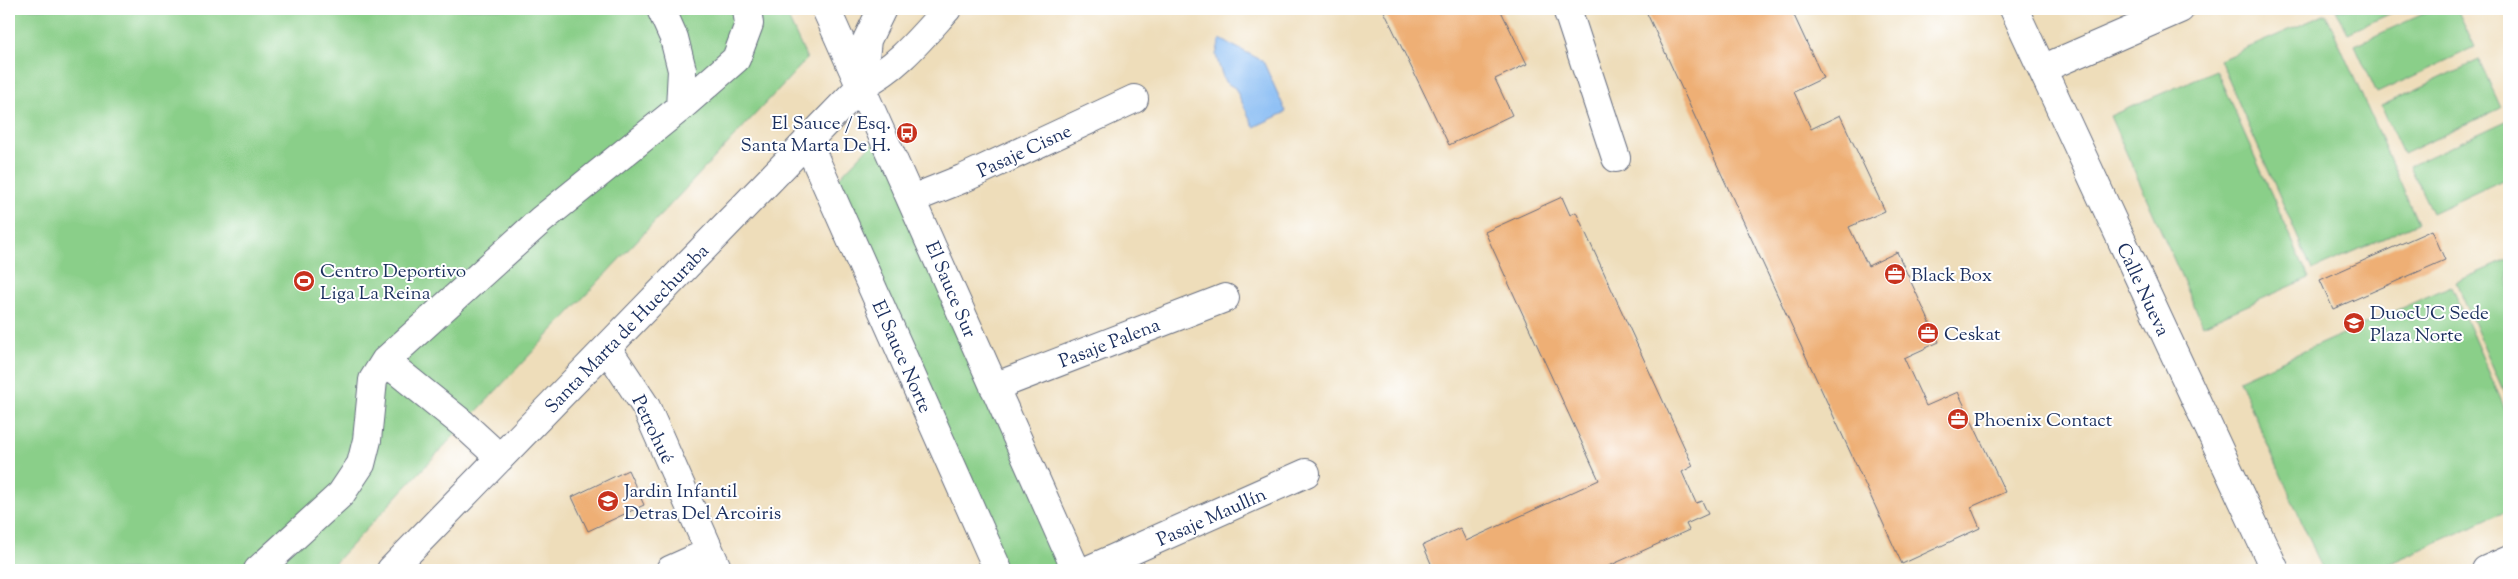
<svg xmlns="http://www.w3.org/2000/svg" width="2518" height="579" font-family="'Sorts Mill Goudy',serif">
<rect width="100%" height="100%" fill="#fff"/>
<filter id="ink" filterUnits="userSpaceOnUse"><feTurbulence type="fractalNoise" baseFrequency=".02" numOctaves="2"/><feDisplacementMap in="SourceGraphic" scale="10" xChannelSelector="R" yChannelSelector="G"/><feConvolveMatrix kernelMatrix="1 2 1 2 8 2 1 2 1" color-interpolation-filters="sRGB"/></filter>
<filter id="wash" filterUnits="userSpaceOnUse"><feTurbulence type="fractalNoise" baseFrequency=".0096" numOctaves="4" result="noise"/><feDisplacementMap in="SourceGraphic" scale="20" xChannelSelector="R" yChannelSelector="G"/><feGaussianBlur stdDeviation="1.12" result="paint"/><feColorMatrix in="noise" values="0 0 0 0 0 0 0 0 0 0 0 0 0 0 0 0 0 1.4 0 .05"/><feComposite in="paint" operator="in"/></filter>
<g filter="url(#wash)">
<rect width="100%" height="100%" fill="#eeddba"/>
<path fill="#8acf89" stroke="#527f74" d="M9,9H784L807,59L328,570H9Z
M2336,9H2400L2348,33Z
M2434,9H2457L2475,47L2377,93L2355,45Z
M2326,14L2418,223L2312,270L2220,60Z
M2479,60L2501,108L2403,154L2381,106Z
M2216,70L2309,278L2203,325L2110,116Z
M2508,120L2509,177L2432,213L2410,166Z
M887,128L1080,570H1006L836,181Z
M2509,259V404L2456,282Z
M2451,286L2509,418V510L2375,570H2323L2239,380Z"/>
<path fill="#84baf3" stroke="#5074a8" d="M1220,39L1263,61L1286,112L1254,127L1235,88L1225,82L1220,69L1216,55Z"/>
<g id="blocks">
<path fill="#eeaf75" d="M1383,9H1500L1527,64L1495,79L1512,115L1449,145Z
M1645,9H1791L1823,78L1794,92L1811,129L1840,115L1885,211L1849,227L1868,266L1897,252L1939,342L1904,358L1926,406L1958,392L2005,492L1971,507L1980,528L1902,564Z
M1562,197L1570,215L1576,212L1693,466L1682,472L1696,503L1702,501L1708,514L1686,524L1689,530L1600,570H1429L1433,568L1423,545L1460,528L1466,541L1599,480L1485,232Z
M2432,230L2445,260L2333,309L2320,280Z
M628,470L644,505L588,531L572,497Z"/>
</g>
</g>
<g filter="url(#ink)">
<use href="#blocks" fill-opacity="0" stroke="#656c7e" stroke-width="1"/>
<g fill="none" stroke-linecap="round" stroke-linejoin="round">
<g stroke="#656c7e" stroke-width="30">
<path id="minor" d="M661,9L674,38L682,70L680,108
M826,9L1076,570
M1567,9L1616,158
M2014,9L2275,570
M2042,69L2180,9
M862,85L867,40L882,9
M807,141L998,570
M912,199L962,179L1134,99
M607,348L646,407L718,570
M385,361L463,424L500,458
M994,387L1225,298
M258,570L341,494L361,464L367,440L373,380L385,361L541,220L680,108L736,59L749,24L747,9
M391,570L862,85C897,68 921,38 947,9
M670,570L710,552
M1088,570L1306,473
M2486,570L2509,560"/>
</g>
<use href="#minor" stroke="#fff" stroke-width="28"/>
</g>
</g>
<defs>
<g id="bus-disc" transform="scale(1.125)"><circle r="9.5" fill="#c8321e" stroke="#fff"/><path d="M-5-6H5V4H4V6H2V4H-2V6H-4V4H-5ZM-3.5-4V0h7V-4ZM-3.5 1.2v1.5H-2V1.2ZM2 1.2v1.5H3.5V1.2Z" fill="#fff"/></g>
<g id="office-disc" transform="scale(1.125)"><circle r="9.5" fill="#c8321e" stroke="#fff"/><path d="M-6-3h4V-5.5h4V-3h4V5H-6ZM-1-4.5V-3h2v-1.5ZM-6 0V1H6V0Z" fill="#fff"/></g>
<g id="stadium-disc" transform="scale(1.125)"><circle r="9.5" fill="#c8321e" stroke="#fff"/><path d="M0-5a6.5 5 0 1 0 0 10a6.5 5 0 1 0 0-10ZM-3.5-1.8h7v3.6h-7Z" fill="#fff"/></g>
<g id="university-disc" transform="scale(1.125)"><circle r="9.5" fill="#c8321e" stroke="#fff"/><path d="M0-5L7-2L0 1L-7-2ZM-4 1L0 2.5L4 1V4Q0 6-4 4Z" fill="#fff"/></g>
<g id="school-disc" transform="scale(1.125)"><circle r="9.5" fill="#c8321e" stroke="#fff"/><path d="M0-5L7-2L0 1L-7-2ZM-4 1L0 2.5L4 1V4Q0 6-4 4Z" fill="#fff"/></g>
</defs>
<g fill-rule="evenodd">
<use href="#bus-disc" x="907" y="133"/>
<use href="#office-disc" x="1895" y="274"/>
<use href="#stadium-disc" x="304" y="281"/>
<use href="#university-disc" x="2354" y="323"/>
<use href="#office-disc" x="1928" y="333"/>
<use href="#office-disc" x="1958" y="419"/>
<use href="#school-disc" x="608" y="501"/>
</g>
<g text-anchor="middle" stroke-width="4" stroke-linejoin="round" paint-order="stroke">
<g font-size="19" fill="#1b2f5e" stroke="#fff" text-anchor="start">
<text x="891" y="129" text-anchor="end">El Sauce / Esq.<tspan x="891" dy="22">Santa Marta De H.</tspan></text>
<text x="320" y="277">Centro Deportivo<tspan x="320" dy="22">Liga La Reina</tspan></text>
<text x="1911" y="281">Black Box</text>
<text x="2370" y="319">DuocUC Sede<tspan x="2370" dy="22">Plaza Norte</tspan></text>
<text x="1944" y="340">Ceskat</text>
<text x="1974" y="426">Phoenix Contact</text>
<text x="624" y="497">Jardin Infantil<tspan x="624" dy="22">Detras Del Arcoiris</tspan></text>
</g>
<g font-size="19" fill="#1b2f5e" stroke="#fff">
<text transform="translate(1024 150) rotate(-25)" y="7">Pasaje Cisne</text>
<text transform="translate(952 289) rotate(67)" y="7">El Sauce Sur</text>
<text transform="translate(2144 289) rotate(65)" y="7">Calle Nueva</text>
<text transform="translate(626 328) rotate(-46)" y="7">Santa Marta de Huechuraba</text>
<text transform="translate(1109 342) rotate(-21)" y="7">Pasaje Palena</text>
<text transform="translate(903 356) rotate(66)" y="7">El Sauce Norte</text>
<text transform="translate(654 429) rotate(64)" y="7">Petrohué</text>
<text transform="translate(1211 516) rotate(-24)" y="7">Pasaje Maullín</text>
</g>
</g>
<rect width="2518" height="579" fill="none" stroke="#fff" stroke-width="30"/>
</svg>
